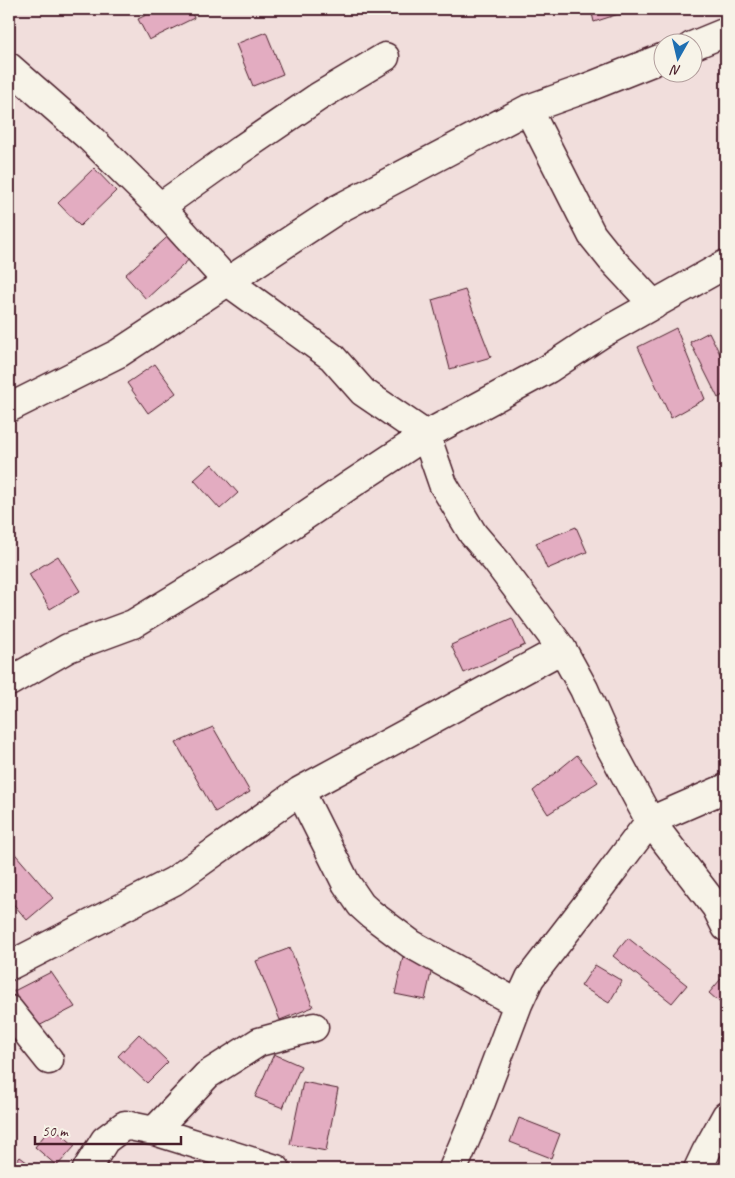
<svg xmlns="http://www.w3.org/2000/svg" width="735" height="1178" font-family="Caveat,sans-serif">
<rect width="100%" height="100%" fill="#f1dedc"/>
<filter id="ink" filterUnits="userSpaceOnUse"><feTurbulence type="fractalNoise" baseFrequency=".02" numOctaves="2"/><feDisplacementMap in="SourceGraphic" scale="10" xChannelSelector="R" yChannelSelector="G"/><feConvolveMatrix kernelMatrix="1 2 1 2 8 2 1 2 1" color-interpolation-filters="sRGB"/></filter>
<g filter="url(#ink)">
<path fill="#e3acc1" stroke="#4a1f2b" d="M158,9H190L194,18L149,40L138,19Z
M591,9H631V10L594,22Z
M266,32L283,74L253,86L236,44Z
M94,168L116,191L80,226L58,203Z
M173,232L194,255L146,299L125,275Z
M465,290L491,357L450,369L432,300Z
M676,328L705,399L671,418L638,347Z
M709,332L726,366V393L718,398L690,342Z
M155,364L176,393L148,413L127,383Z
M212,464L238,493L220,509L194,480Z
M576,527L587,552L547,569L536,543Z
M58,556L80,591L50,609L29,574Z
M512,618L525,645L464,673L451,645Z
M213,727L250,792L215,812L176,743Z
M577,755L598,782L548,814L533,791Z
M10,848L53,898L27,920L9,899Z
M628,938L687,985L672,1003L613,956Z
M290,948L313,1007L280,1020L256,961Z
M403,957L433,964L425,1000L395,994Z
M595,965L622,981L609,1003L581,986Z
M51,972L75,1007L33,1029L14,991Z
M726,973V1008L709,993Z
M139,1034L168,1062L147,1083L118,1056Z
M274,1054L301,1066L283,1108L255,1097Z
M303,1082L338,1089L326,1151L290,1144Z
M519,1118L560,1134L551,1158L510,1142Z
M52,1126L75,1146L57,1166L35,1147Z
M20,1157L36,1169H10Z"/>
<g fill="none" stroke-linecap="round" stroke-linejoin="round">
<g stroke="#4a1f2b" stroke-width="31">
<path id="minor" d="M692,46L726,32
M9,67L90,138L160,207L228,282L332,357L363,392L426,435L443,484L473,534L497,562L562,649L584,689L607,741L650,821L716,907L726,927
M528,109L592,235L612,260L654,305
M160,207L240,150L318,97L385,57
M9,408L119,353L338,209L528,109L584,89L662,58
M9,682L68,648L133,624L250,553L350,485L426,435L548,369L601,334L726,264
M300,791L346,883L361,905L371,914L411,944L518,1004
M9,966L174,881L300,791L562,649
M9,1010L49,1060
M154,1131L207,1075L259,1042L314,1027
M87,1169L105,1140L125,1125L154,1131L276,1169
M453,1169L478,1110L518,1004L530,978L598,890L650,821L726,788
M698,1169L706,1152L726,1116"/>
</g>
<use href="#minor" stroke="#f7f3e8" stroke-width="28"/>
</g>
</g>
<rect width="735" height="1178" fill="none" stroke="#f7f3e8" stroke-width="30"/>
<rect x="15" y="15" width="705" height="1148" fill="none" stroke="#4a1f2b" stroke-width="2" filter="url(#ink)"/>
<g transform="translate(678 58) rotate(188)"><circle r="24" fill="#f7f3e8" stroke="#b29e9c"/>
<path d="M0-4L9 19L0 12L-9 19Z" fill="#1f6fb2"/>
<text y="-8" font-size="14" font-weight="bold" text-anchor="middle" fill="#4a1f2b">N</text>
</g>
<path d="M35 1136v8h146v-8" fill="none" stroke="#4a1f2b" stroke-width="2.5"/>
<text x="42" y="1136" font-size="15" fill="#4a1f2b" stroke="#f7f3e8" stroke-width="4" paint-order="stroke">50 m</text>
</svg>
